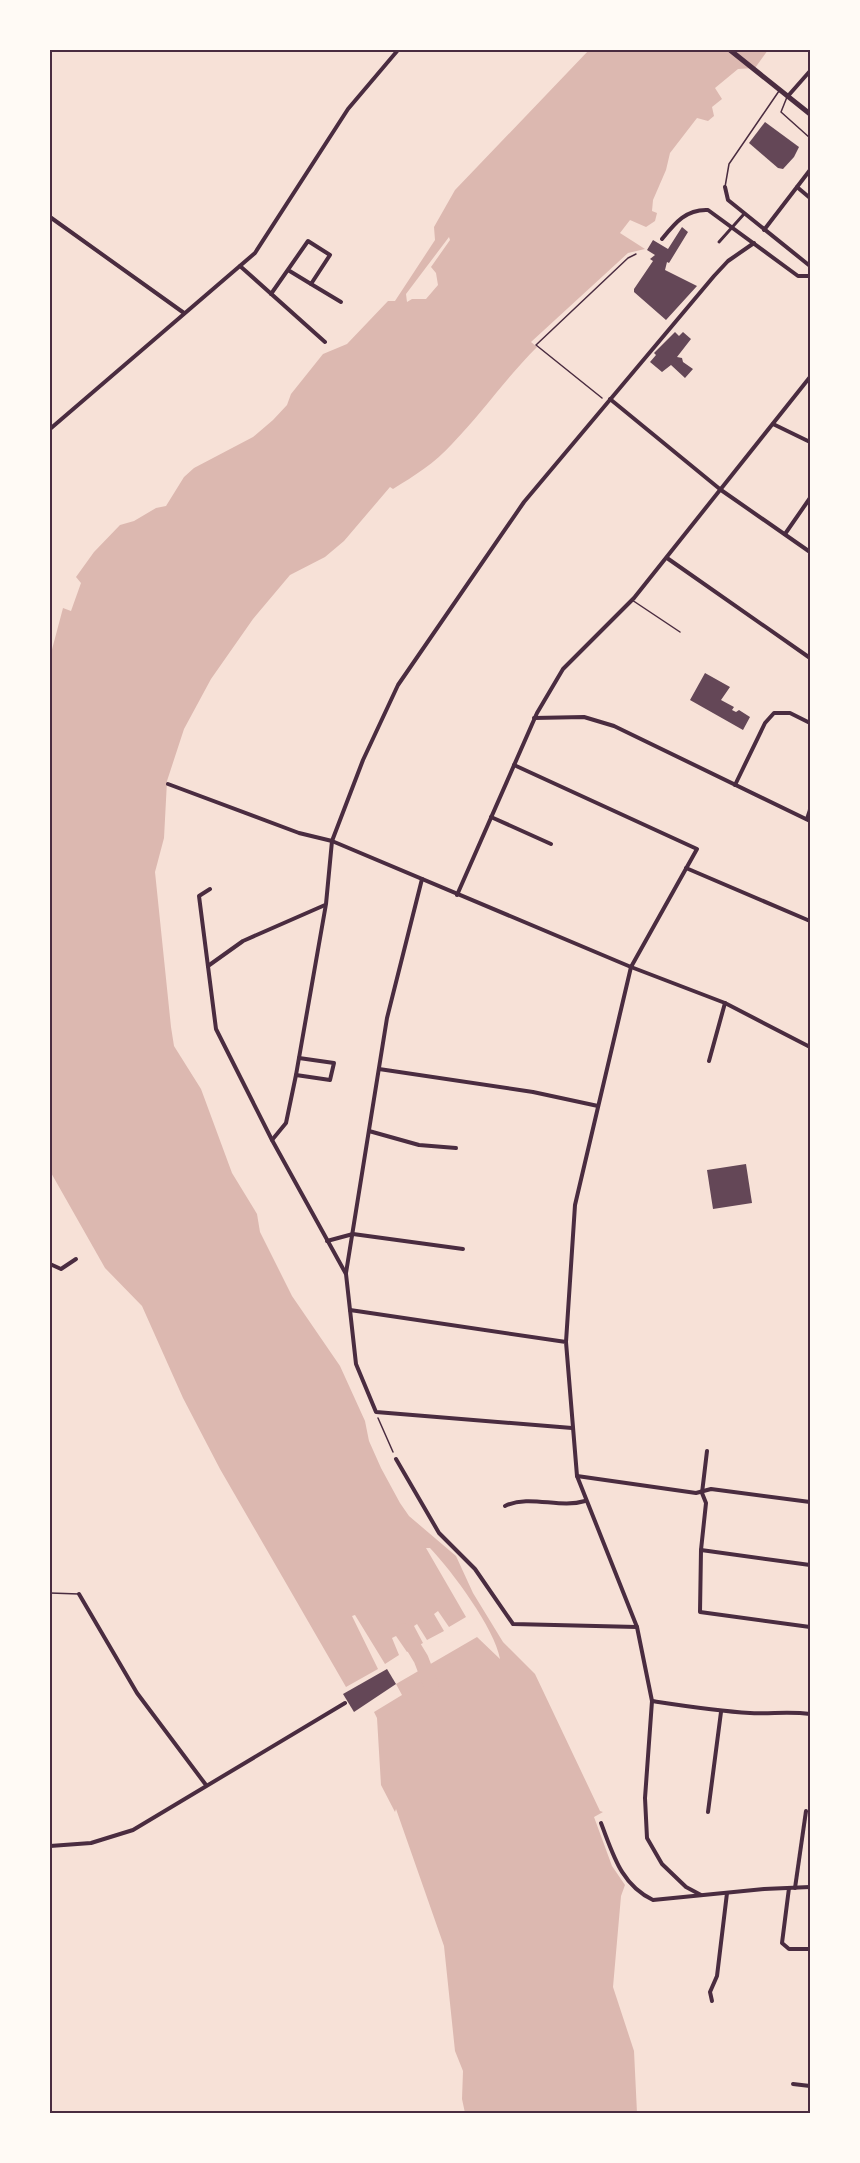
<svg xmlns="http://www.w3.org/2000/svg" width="860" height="2163" font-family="'IBM Plex Sans',sans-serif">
	<rect width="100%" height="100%" fill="#f7e1d7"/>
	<!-- water -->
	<path fill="#dcb8b0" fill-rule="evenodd" d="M589,50H768L755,68L738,69L715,88L722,99L712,107L714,116L708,121L697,118L670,153L666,170L653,200L652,211L657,213L655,221L646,227L630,220L620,233L645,249L628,253L531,342L537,347C506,378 482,413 452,444C435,463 414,476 393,489L390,487L344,541L325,557L290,575L253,619L211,679L184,729L167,781L164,838L155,872L171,1027L174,1046L201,1089L232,1173L257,1214L260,1232L292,1296L340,1366L365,1421L369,1441L381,1468L400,1503L409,1516L456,1556L473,1593L503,1642L535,1674L600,1811L603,1812L594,1817L612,1866L625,1885L621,1896L613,1987L634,2051L637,2113H465L462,2099L463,2071L455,2051L444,1946L396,1809L395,1812L381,1785L377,1718L374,1712L402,1695L396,1684L477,1637L500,1659C495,1629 452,1571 430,1548H426L466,1617L449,1627L438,1611L434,1614L444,1631L427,1640L417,1624L414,1626L423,1643L407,1652L396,1636L392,1638L399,1655L385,1664L355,1615L352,1616L378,1669L346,1687L220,1469L183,1398L142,1306L105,1268L50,1171V657L63,608L71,611L81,583L76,577L94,552L120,525L134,521L156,508L166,506L184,477L194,468L253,437L273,420L287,405L291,394L323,354L347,344L388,301H395L435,240L434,227L455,190ZM449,237L450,240L431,267L436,273L438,285L426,299H412L407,302L406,294Z"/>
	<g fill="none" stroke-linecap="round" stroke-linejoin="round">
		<!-- river -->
		<path stroke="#dcb8b0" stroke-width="15" d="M404,1631L421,1659L431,1685"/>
	</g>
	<!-- building -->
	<g fill="#644757">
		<path d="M765,122L799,147L794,157L783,169L778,168L749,143Z"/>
		<path d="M682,227L688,232L669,263L667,262L665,270L697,286L666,320L634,292V289L653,261L650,259L655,255L647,250L653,240L668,249Z"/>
		<path d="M675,332L679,336L683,332L691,339L677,357L682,358L683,362L693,369L685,378L671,365L662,372L650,362L656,355L654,353Z"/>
		<path d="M705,673L730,687L721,700L734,707L732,710L736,712L739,710L750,717L743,730L690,700Z"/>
		<path d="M746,1164L752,1203L713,1209L707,1170Z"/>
		<path d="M387,1669L396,1684L354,1712L343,1694Z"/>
	</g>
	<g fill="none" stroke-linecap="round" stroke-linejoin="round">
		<!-- path -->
		<g stroke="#4a2c40" stroke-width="1.5">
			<path d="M602,398L536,345L628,258L636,254"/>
			<path d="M378,1418L393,1452"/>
		</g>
		<!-- service -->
		<g stroke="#4a2c40" stroke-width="1.5">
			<path d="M787,97L781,112L810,138"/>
			<path d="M725,187L729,164L779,91"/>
			<path d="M632,600L680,632"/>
			<path d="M50,1593L79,1594"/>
		</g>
		<!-- pedestrian -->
		<path stroke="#4a2c40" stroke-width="3" d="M719,242L744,214"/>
		<!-- minor -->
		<g stroke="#4a2c40" stroke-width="4">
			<path d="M788,96L810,71"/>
			<path d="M725,187L728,200L810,266"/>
			<path d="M797,187L810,198"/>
			<path d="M50,217L184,313"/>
			<path d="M764,230L810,170"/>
			<path d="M662,239C675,223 686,209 708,210L798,276H810"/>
			<path d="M240,266L325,342"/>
			<path d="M311,284L341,302"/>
			<path d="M271,294L308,241L330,255L311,284L288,270"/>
			<path d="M610,399L721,490L810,552"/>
			<path d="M773,424L810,442"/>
			<path d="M50,429L255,253L348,109L398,50"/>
			<path d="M785,534L810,498"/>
			<path d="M667,558L810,658"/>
			<path d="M534,718L584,717L614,726L810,821"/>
			<path d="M514,765L697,849L631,967L575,1205L566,1342"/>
			<path d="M168,784L299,833L332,841L631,967L725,1003L810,1047"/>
			<path d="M735,785L765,723L774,713H790L810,723"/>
			<path d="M491,817L551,844"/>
			<path d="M807,819L810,810"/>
			<path d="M686,868L810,921"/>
			<path d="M210,889L199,896L216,1029L272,1140L346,1274L356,1364L376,1412L572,1428"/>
			<path d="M457,895L537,713L563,669L634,598L810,377"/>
			<path d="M208,966L243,941L325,905"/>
			<path d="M709,1061L725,1003"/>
			<path d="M379,1069L533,1092L598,1106"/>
			<path d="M296,1075L330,1080L334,1063L299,1058"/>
			<path d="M369,1131L419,1145L456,1148"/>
			<path d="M272,1140L286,1123L296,1075L326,904L332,841L363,760L398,685L524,502L714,276L728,261L754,243"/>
			<path d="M327,1241L353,1234L463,1249"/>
			<path d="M50,1264L61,1269L76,1259"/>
			<path d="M346,1273L387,1018L422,879"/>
			<path d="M350,1310L566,1342L577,1476L637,1627L652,1701L645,1798L647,1838L662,1864L686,1887L701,1895"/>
			<path d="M707,1451L702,1493L706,1503L701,1550L700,1612L810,1627"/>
			<path d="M396,1459L439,1533L475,1569L513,1624L637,1627"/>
			<path d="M577,1476L696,1493L711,1489L810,1502"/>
			<path d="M505,1506C530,1494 559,1509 585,1501"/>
			<path d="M701,1550L810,1565"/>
			<path d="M79,1594L137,1693L206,1785"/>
			<path d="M652,1701C685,1706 717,1711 750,1713C771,1714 790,1711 810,1714"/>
			<path d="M708,1812L721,1712"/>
			<path d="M601,1823C613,1854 621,1885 653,1900L764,1889L810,1887"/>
			<path d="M50,1846L91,1843L133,1830L345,1703"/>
			<path d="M789,1888L782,1943L789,1949H810"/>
			<path d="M795,1888L806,1811"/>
			<path d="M712,2001L710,1992L717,1976L727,1893"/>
			<path d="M793,2084L810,2086"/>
		</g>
		<!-- secondary -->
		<path stroke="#4a2c40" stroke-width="5" d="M730,50L810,114"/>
	</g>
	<!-- border -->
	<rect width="860" height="2163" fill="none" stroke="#fffaf5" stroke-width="102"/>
	<rect x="51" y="51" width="758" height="2061" fill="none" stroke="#4a2c40" stroke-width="2"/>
</svg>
